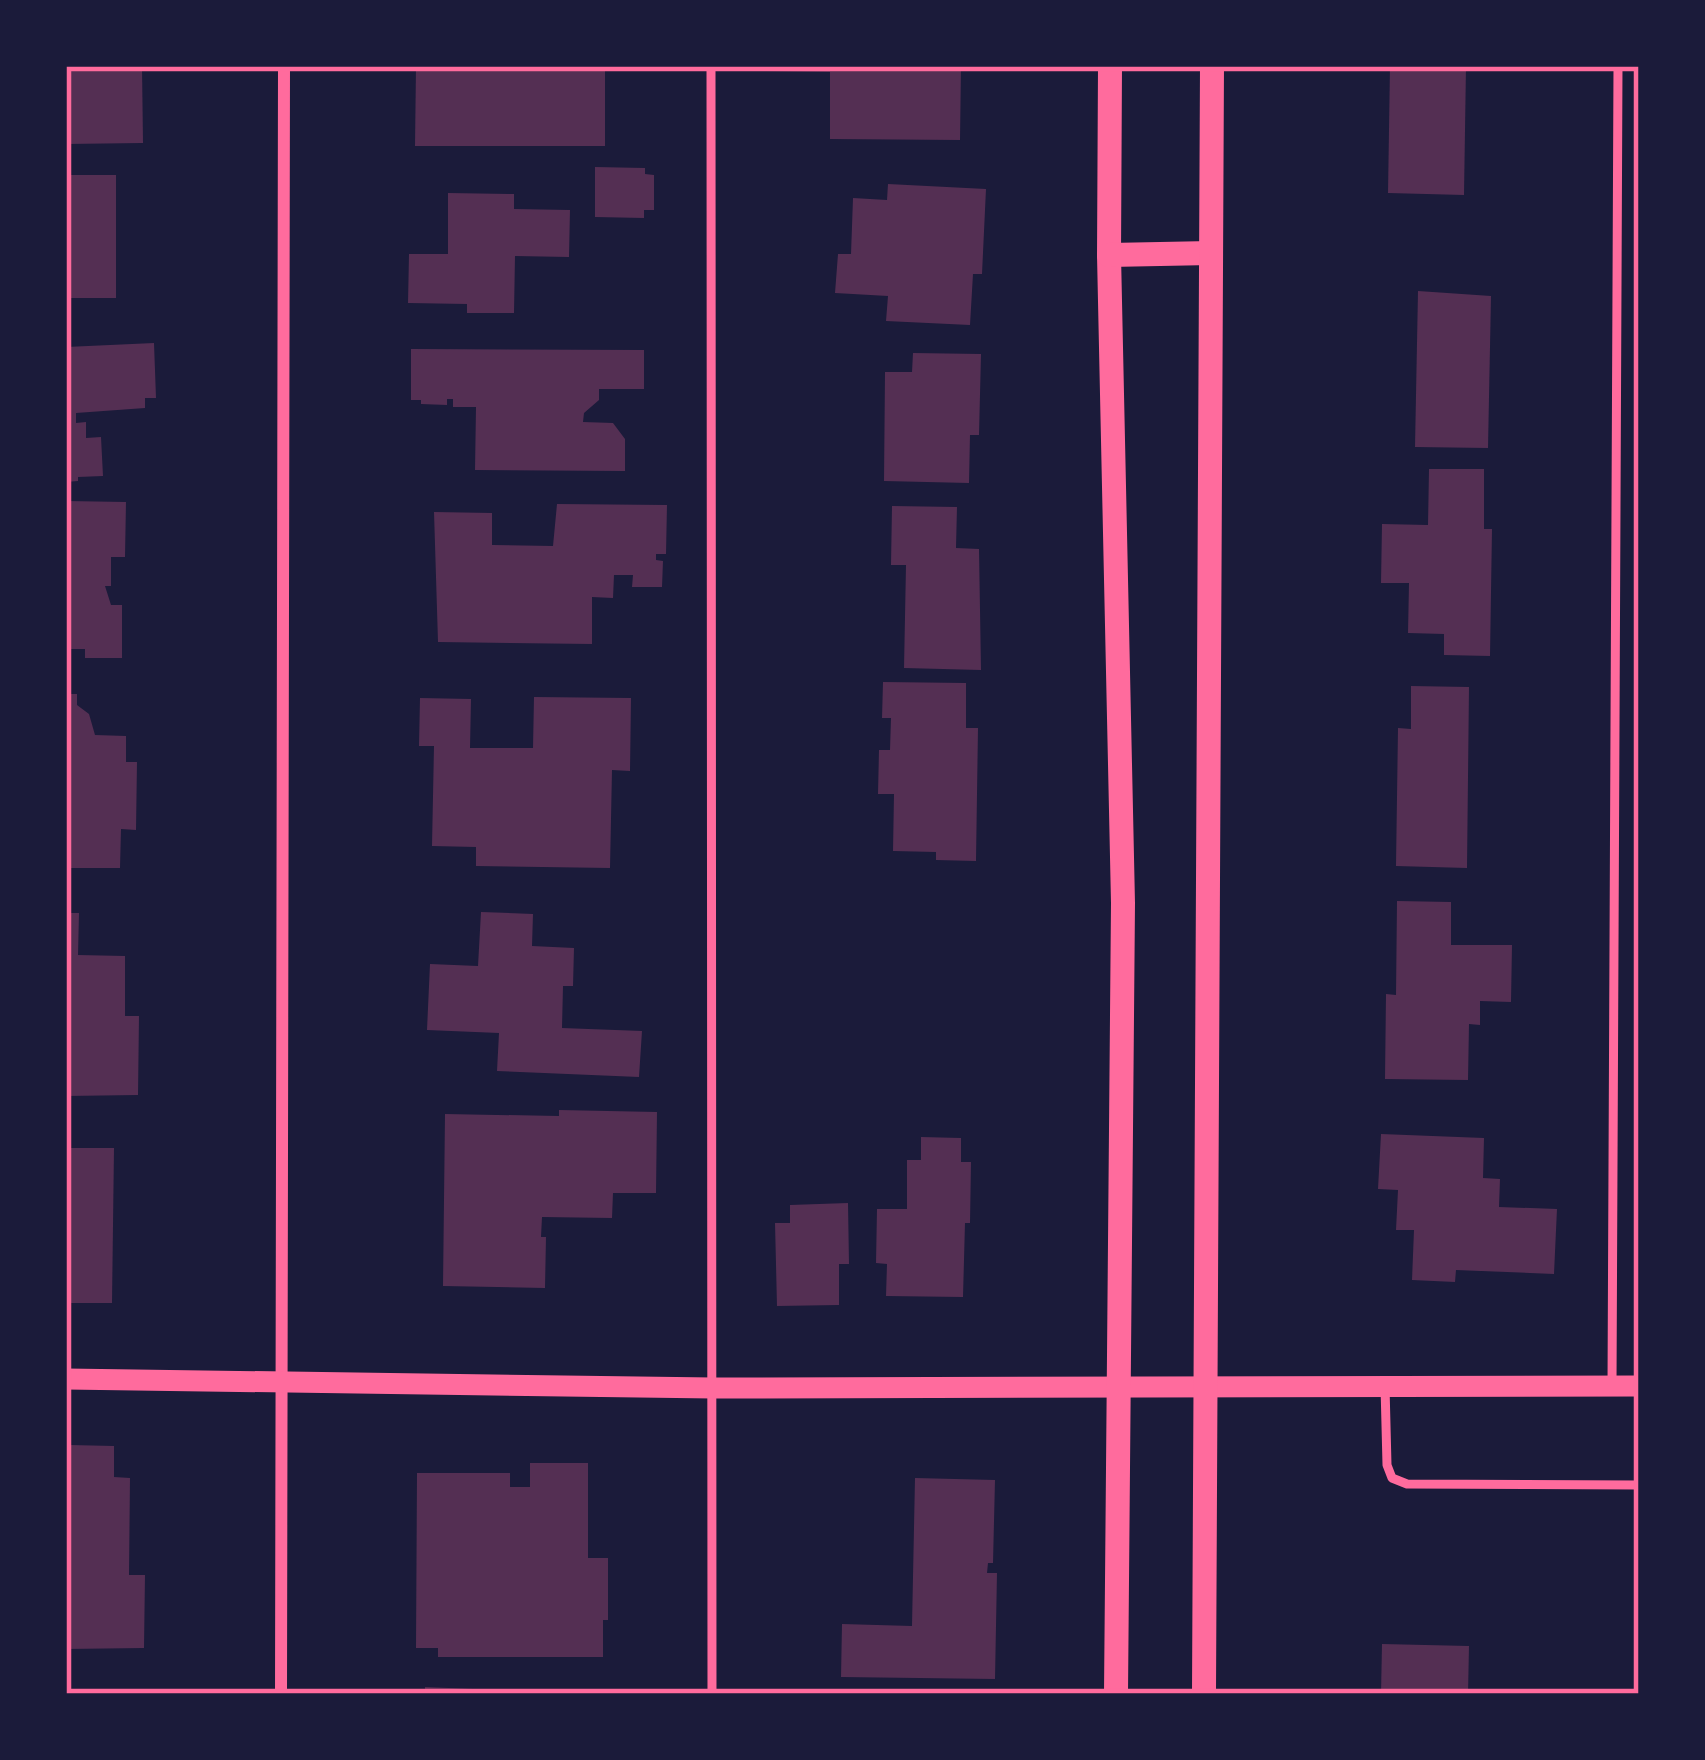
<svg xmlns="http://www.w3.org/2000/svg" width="1705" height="1760" font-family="Poppins,sans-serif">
	<rect width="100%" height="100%" fill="#1b1b3a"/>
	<!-- building -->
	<g fill="#542f53">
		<path d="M66,66H142L143,143L66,144Z"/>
		<path d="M416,66H605V146H415Z"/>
		<path d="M765,66H961L960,140L830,139V72L765,71Z"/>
		<path d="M1390,66H1466L1464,195L1388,193Z"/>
		<path d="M595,167L645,168V174L654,175V210H644V218L595,217Z"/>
		<rect x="66" y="175" width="50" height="123"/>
		<path d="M888,184L986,189L982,274H973L970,325L886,321L888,296L835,293L838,254H851L853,198L887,200Z"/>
		<path d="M448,193L514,194V209L570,210L569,257L515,256L514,313H467V304L408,303L409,254H448Z"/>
		<path d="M1418,291L1491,296L1488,448L1415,447Z"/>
		<path d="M154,343L156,398H145V408L76,413V423L86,422V438L101,437L103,476L78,477V481L66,482V347Z"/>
		<path d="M411,349L644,350V389H599V400L584,413L583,422L613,423L625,439V471L475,470L476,407H453V399H447V405L421,404V400H411Z"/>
		<path d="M913,353L981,354L979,435H970L969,483L884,481L885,372H912Z"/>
		<path d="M1429,469H1484V529H1492L1490,656L1444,655V634L1408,633L1409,583H1381L1382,524L1428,525Z"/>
		<path d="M66,501L126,502L125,557H111V586H105L111,605H122V658H85V649H66Z"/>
		<path d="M557,504L667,505L666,554H656V560L663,561L662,587H632L633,575H614L613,598L592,597V644L438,642L434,512L492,513V545L553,546Z"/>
		<path d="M892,506L957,507L956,548L979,549L981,670L904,668L906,565H891Z"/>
		<path d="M883,682L966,683V728H978L976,861L936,860V852L893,851L894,794H878L879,750H890L891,718H882Z"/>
		<path d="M1411,686L1469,687L1467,868L1396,866L1398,728L1411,729Z"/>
		<path d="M66,694H77V705L89,714L95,735L126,736V762H137L136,830L121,829L120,868H66Z"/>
		<path d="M534,697L631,698L630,771L612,770L610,868L476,866V847L432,846L434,746H419L420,698L471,699L470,748H533Z"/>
		<path d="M1397,901L1451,902V945H1512L1511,1002L1480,1001V1025L1469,1024L1468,1080L1385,1079L1386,994L1396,995Z"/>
		<path d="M481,912L533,914L532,946L574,948L573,986H563L562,1028L642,1031L639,1077L497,1071L499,1033L427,1030L430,964L478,966Z"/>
		<path d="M66,913H79L78,955L125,956V1016H139L138,1095L66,1096Z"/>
		<path d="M559,1110L657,1112L656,1193H613L612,1218L542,1217L541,1237H546L545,1288L443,1286L445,1114L559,1116Z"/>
		<path d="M1381,1134L1484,1138L1483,1178L1500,1179L1499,1207L1557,1209L1554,1274L1456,1270L1455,1282L1412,1280L1414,1230H1396L1398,1190L1378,1189Z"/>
		<path d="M921,1137L961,1138V1162H971L970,1223H965L963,1297L886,1296L887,1264L876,1263L877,1209H907V1160H921Z"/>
		<path d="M66,1148H114L112,1303H66Z"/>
		<path d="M848,1203L849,1264H839V1305L777,1306L775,1223H790V1205Z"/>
		<path d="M70,1445L114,1446V1477L130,1478L129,1575H145L144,1648L66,1649V1464H70Z"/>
		<path d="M530,1463H588V1558H608V1620H603V1657H438V1648H416L417,1473H510V1487H530Z"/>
		<path d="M915,1478L995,1480L993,1563H988L987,1573H997L995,1679L841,1677L842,1624L912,1626Z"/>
		<path d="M1382,1644L1469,1646L1468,1694H1381Z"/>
		<path d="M425,1687L497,1690V1694H425Z"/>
	</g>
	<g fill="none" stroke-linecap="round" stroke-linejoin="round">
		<!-- service -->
		<g stroke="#ff6b9d" stroke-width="9">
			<path d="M711,66L712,1694"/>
			<path d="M1385,1386L1387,1465L1392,1478L1407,1484L1639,1485"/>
			<path d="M1612,1386L1618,66"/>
		</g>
		<!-- minor -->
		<path stroke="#ff6b9d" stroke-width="12" d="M281,1694L284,66"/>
		<!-- tertiary -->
		<path stroke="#ff6b9d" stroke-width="21" d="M66,1379L713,1388L1639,1386"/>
		<!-- secondary -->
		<g stroke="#ff6b9d" stroke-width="24">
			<path d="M1110,66L1109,255L1123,903L1116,1694"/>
			<path d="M1109,255L1211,253"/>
			<path d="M1204,1694L1212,66"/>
		</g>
	</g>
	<!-- border -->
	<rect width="1705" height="1760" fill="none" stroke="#1b1b3a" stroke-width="138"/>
	<rect x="69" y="69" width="1567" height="1622" fill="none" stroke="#ff6b9d" stroke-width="4.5"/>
</svg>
